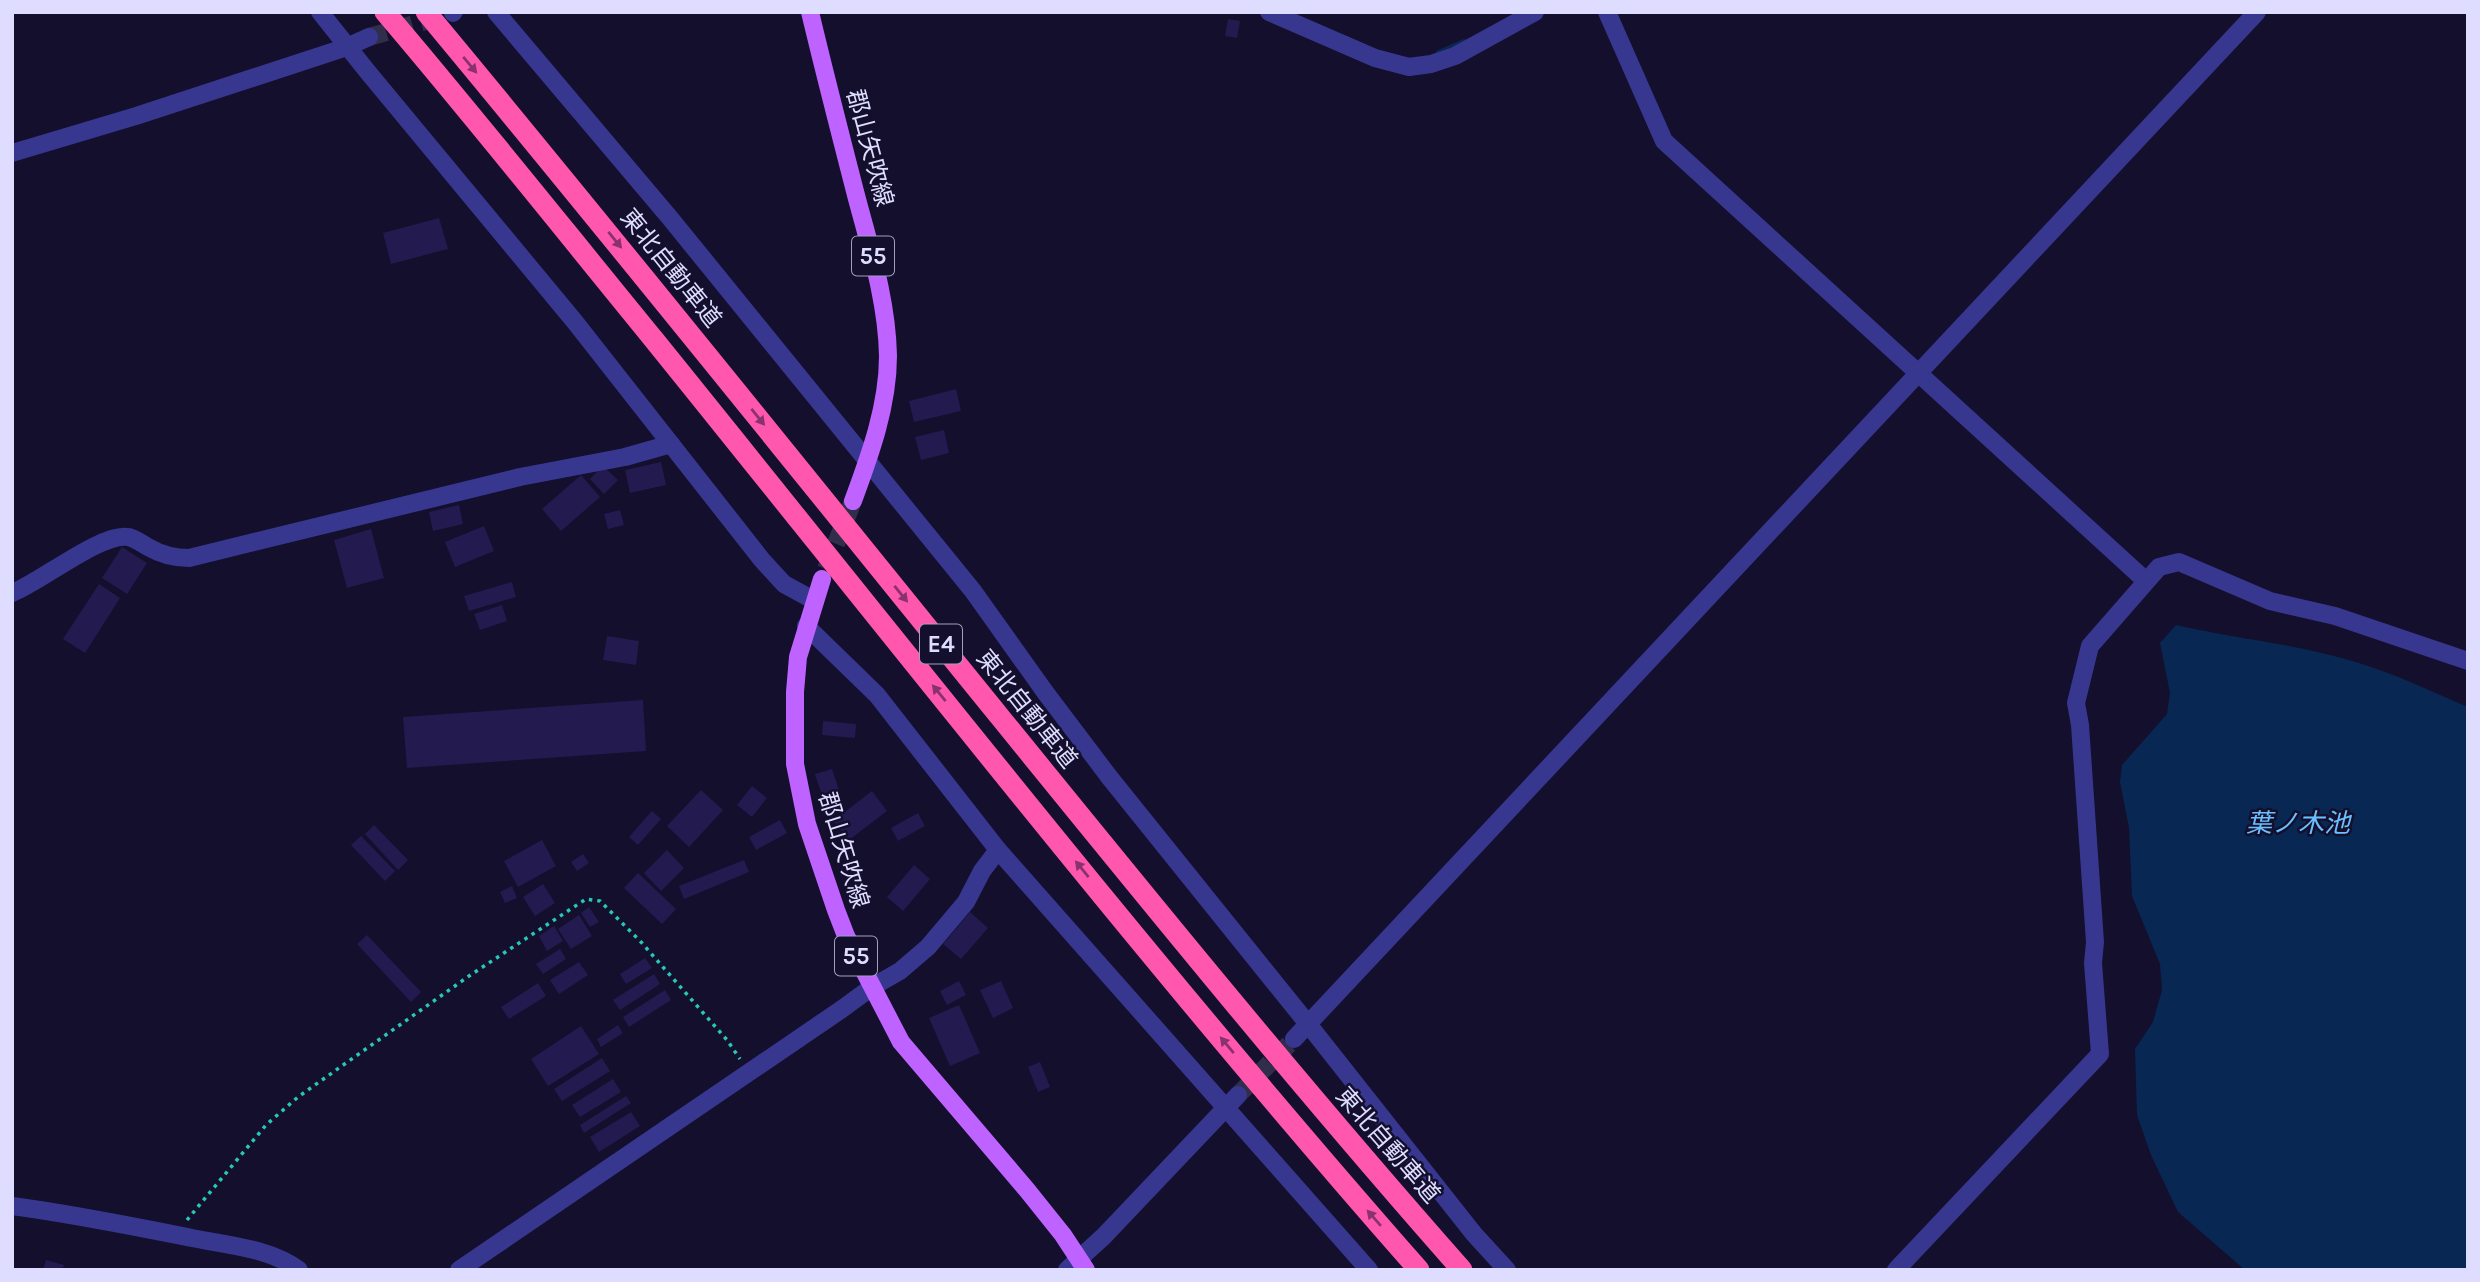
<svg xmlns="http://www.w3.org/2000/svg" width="2480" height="1282" font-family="Karla,'Noto Sans JP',sans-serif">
	<rect width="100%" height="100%" fill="#130f2d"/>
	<!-- water -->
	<path fill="#092753" d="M2176,625C2236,639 2299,644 2359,663C2396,674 2432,692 2468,707V1270H2245L2178,1212L2151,1155L2137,1115L2135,1049L2153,1022L2162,990L2160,964L2132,896L2129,828L2120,782L2122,765L2167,714L2170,693L2160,643Z"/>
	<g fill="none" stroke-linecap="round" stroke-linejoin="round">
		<!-- stream -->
		<path stroke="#092753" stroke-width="6" d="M1439,53L1464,42"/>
	</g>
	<!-- building -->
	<g fill="#231a50">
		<path d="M1228,19L1240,21L1237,38L1225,36Z"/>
		<path d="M439,218L448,249L391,264L383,233Z"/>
		<path d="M956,389L961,411L914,422L909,401Z"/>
		<path d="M944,430L949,453L921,460L915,437Z"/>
		<path d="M661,462L666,485L630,493L625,470Z"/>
		<path d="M603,466L618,480L604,494L590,479Z"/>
		<path d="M581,475L600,497L561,531L542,509Z"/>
		<path d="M459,505L463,524L433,531L429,512Z"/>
		<path d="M620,510L624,525L608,529L604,514Z"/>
		<path d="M484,526L494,551L455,567L445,542Z"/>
		<path d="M371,529L384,578L347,588L334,540Z"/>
		<path d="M122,547L147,563L127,594L102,578Z"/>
		<path d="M512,582L516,597L469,611L464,596Z"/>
		<path d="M99,584L120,598L85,653L63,639Z"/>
		<path d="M502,605L507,621L480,630L474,614Z"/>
		<path d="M607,636L639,641L636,665L603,660Z"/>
		<path d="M643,700L646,751L407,768L403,717Z"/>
		<path d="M823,721L856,724L855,738L822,735Z"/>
		<path d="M832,769L845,808L828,814L815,774Z"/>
		<path d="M752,786L767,798L752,817L737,805Z"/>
		<path d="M701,790L723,810L689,847L667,826Z"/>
		<path d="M872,791L887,811L849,840L833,821Z"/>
		<path d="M652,811L661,819L638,845L629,837Z"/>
		<path d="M918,813L925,826L898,841L891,828Z"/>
		<path d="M780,820L787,833L756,850L749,837Z"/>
		<path d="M374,825L408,860L398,870L365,834Z"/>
		<path d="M361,836L395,871L385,881L351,845Z"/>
		<path d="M542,840L556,866L518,887L504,861Z"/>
		<path d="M667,850L684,868L661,891L644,873Z"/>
		<path d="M583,854L589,863L577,871L571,862Z"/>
		<path d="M744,860L749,872L684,899L679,886Z"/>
		<path d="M914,865L930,879L903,911L887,897Z"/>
		<path d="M638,873L676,909L662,924L624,888Z"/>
		<path d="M543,884L555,903L535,916L523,897Z"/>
		<path d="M512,886L517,898L505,903L500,892Z"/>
		<path d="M589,907L599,922L590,927L581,913Z"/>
		<path d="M970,912L988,928L961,959L943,944Z"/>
		<path d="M579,915L592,936L571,949L558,929Z"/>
		<path d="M554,926L563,941L547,951L539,936Z"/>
		<path d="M367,935L421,992L411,1002L357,944Z"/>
		<path d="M560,949L566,959L543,974L536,964Z"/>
		<path d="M645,958L652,968L626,984L620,974Z"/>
		<path d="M579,962L588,975L559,994L550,980Z"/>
		<path d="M654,974L660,984L620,1010L613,1000Z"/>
		<path d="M959,981L966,995L947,1005L940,991Z"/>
		<path d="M1001,981L1013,1008L993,1018L980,990Z"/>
		<path d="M538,983L546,996L509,1019L501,1007Z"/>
		<path d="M665,990L671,1000L629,1027L623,1017Z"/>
		<path d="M959,1005L980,1053L950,1066L929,1018Z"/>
		<path d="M618,1025L623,1033L601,1047L597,1039Z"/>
		<path d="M581,1026L599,1054L548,1086L531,1059Z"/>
		<path d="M602,1058L610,1071L562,1101L554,1089Z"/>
		<path d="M1040,1062L1050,1087L1038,1092L1028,1067Z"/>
		<path d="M613,1079L621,1092L580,1117L572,1105Z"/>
		<path d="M626,1096L631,1103L584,1133L580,1125Z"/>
		<path d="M631,1112L640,1126L599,1152L590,1137Z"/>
		<path d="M46,1260L64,1265L62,1270H43Z"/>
	</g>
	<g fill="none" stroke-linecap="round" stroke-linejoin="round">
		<!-- minor-tunnel -->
		<g stroke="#312e4c" stroke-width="18" stroke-dasharray="18 9" stroke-linecap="butt">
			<path d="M369,37L443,16"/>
			<path d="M1238,1095L1294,1039"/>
		</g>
		<!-- major-tunnel -->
		<path stroke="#312e4c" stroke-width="18" stroke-dasharray="18 9" stroke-linecap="butt" d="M826,569L853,501"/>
		<!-- path -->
		<path stroke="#27c8b8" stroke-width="3.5" stroke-dasharray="3.5 5" stroke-linecap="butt" d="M187,1220L266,1125L298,1097L469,976L586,899L600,901L641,942L727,1040L740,1059"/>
		<!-- minor -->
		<g stroke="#373790" stroke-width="18">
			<path d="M320,12L367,71L575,322L762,560L784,584L815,601"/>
			<path d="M496,12L670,218L973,591L1045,692L1110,778L1308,1024L1474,1234L1507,1270"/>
			<path d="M1269,12L1375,58L1409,67L1431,64L1455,56L1535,12"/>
			<path d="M1607,12L1664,141L2146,581"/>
			<path d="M453,13L454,12"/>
			<path d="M12,153L136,116L347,47L369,37"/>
			<path d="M12,593C39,583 102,532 128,537C135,538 142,544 148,547C160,554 174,558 189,558L520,477L625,457L671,444"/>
			<path d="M806,626L877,695L998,850L1369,1270"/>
			<path d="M1294,1039L2257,12"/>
			<path d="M12,1206C73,1214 132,1226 192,1238C226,1245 270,1248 299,1270"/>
			<path d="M459,1270L842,1009L872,987L900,971L928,947L966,902L982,871L998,850"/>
			<path d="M1067,1270L1104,1236L1238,1095"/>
			<path d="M1896,1270L2100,1054L2093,963L2095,942L2080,725L2076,703L2090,646L2159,567L2179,562L2270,601L2335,616L2468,661"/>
		</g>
		<!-- major -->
		<g stroke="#be63ff" stroke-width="18">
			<path d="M810,12C825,75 841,137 857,199C871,251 887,302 888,356C888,406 870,455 853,501"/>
			<path d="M822,579L798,657L795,692V764L807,824L836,910L846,936L901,1042L1027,1190L1063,1235L1086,1270"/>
		</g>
		<!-- highway -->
		<g stroke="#ff57ae" stroke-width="21">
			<path d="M385,12C477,120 565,231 655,341C907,653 1154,969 1419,1270"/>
			<path d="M426,12C620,245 809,482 1000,717C1151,903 1303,1090 1462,1270"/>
		</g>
	</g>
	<!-- one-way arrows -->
	<defs><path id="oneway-solid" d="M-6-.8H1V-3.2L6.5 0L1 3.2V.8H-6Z" transform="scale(1.75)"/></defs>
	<g fill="#89336e">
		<use href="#oneway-solid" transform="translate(470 65) rotate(50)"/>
		<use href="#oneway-solid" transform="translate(615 240) rotate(51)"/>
		<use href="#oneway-solid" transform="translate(758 417) rotate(51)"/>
		<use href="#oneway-solid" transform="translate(901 594) rotate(51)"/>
		<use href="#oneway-solid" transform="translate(939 693) rotate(-129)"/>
		<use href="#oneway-solid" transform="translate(1082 869) rotate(-129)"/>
		<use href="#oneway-solid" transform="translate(1227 1045) rotate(-130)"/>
		<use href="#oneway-solid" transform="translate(1374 1218) rotate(-131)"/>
	</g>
	<g text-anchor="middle" stroke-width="5" stroke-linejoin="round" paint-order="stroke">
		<!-- shield labels -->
		<g fill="#130f2d" stroke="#a19ec0" stroke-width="2">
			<rect x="852" y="236.5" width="42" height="39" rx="5"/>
			<rect x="920" y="624.5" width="42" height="39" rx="5"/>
			<rect x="835" y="936.5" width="42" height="39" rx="5"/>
		</g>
		<g font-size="23" font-weight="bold" fill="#dedcff">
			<text x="873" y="264">55</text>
			<text x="941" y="652">E4</text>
			<text x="856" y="964">55</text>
		</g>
		<!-- street labels -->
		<g font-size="24" fill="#dedcff" stroke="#130f2d">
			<text transform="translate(870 148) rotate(75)" y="8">郡山矢吹線</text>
			<text transform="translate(671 268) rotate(51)" y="8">東北自動車道</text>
			<text transform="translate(1027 709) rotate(51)" y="8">東北自動車道</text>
			<text transform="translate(844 850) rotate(73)" y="8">郡山矢吹線</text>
			<text transform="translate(1388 1145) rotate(49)" y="8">東北自動車道</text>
		</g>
		<!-- water labels -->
		<g font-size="26" font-style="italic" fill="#6ac0ff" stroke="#130f2d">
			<text x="2298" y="832">葉ノ木池</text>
		</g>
	</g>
	<!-- border -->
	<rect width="2480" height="1282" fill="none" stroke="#dedcff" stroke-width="28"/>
</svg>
